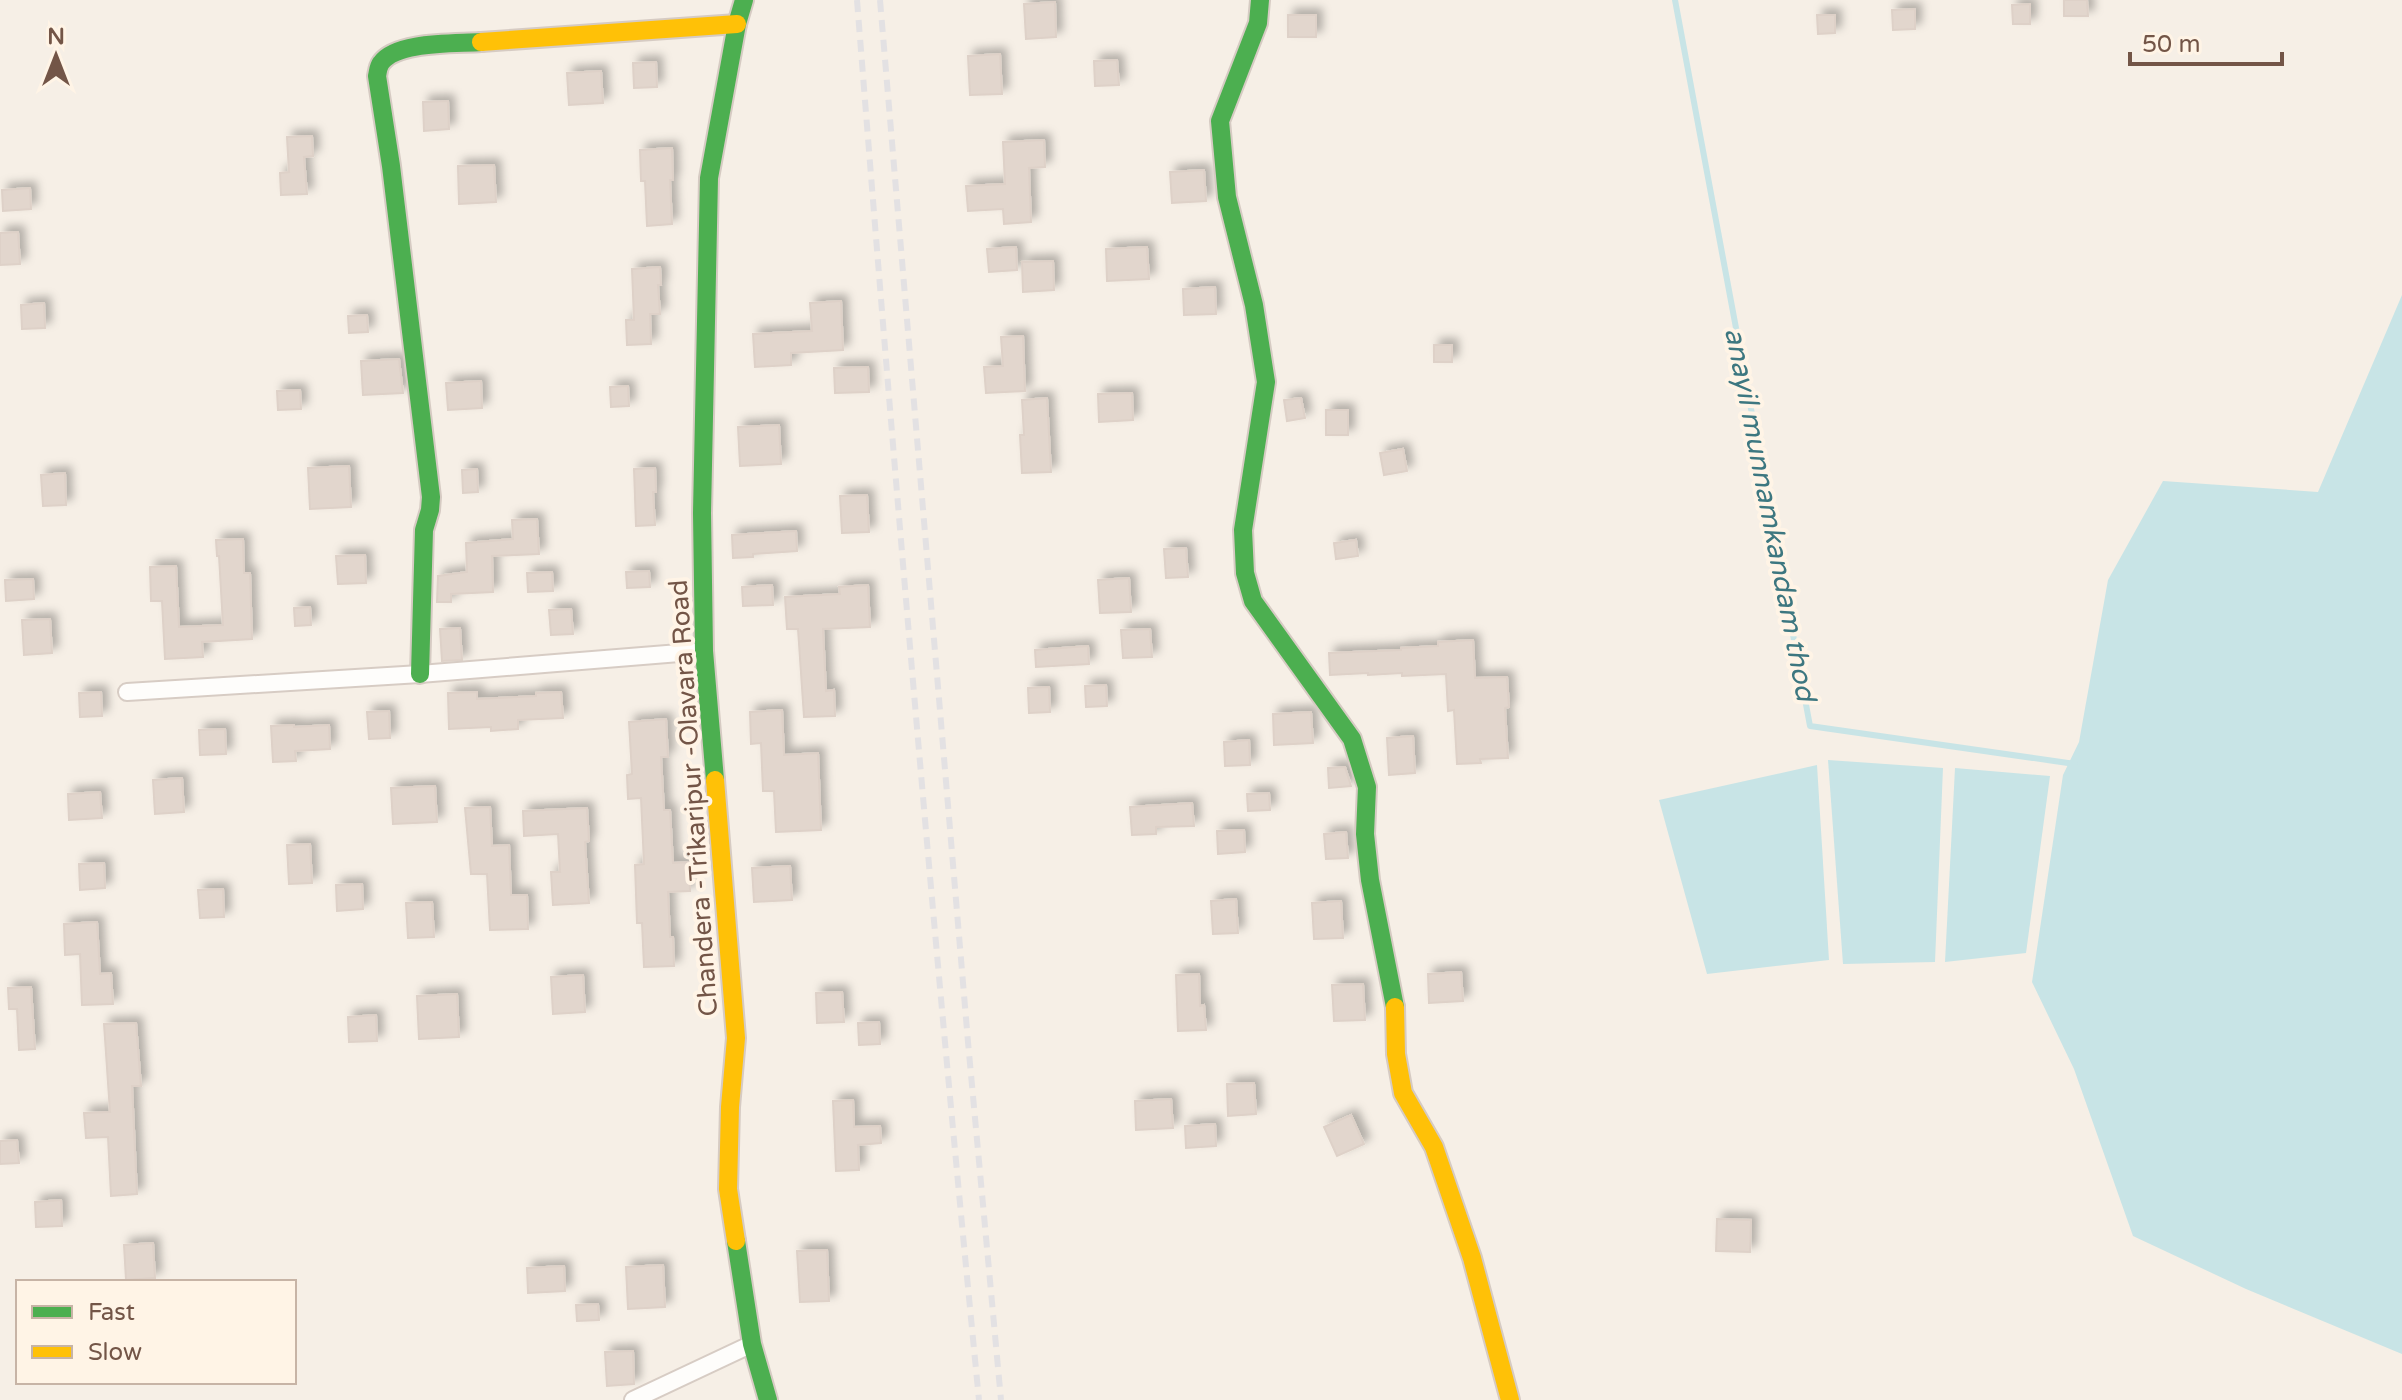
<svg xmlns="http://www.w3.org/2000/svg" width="2402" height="1400" font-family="'Varela Round',sans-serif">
	<defs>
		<filter id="shadow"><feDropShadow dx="6" dy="-6" stdDeviation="4" flood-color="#0004"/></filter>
	</defs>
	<rect width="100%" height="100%" fill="#f6efe6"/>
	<!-- water -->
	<g fill="#c8e4e6">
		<path d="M2402,295V1354L2246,1289L2133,1236L2074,1069L2032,982L2063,775L2079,742L2108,580L2163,481L2318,492Z"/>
		<path d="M1828,760L1943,768L1935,962L1843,964Z"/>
		<path d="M1817,765L1829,960L1707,974L1659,800Z"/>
		<path d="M1955,768L2050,776L2026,953L1945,962Z"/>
	</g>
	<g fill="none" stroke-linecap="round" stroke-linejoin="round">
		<!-- stream -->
		<path stroke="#c8e4e6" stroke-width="6" d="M1675,0L1810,726L2075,764"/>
	</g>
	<!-- building -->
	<g fill="#e2d6cd" stroke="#ded1c8" stroke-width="2" filter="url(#shadow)">
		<path d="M2064,0H2087L2088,16H2064Z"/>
		<path d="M1055,2L1056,37L1026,39L1024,4Z"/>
		<path d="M2030,4V24H2013L2012,5Z"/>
		<path d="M1915,9V29L1893,30L1892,10Z"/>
		<rect x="1288" y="15" width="28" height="22"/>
		<path d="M1817,15H1835V33L1818,34Z"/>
		<path d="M1000,54L1002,94L970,95L968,56Z"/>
		<path d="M1117,60L1119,85L1095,86L1094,61Z"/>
		<path d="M656,62L657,87L634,88L633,63Z"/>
		<path d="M601,71L603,103L569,105L567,73Z"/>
		<path d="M448,101L449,129L424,131L423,102Z"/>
		<path d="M312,136L313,156L304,157L307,194L281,195L280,173L289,172L287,137Z"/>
		<path d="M1044,140L1045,167L1029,168L1031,222L1004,224L1003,209L968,211L966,186L1005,184L1003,142Z"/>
		<path d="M672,148L673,180H670L672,224L647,226L645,181H641L640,150Z"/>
		<path d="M494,165L496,202L459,204L458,166Z"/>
		<path d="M1204,170L1206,201L1172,203L1170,172Z"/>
		<path d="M30,188L31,209L3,211L2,190Z"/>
		<path d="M18,232L20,264L0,265V233Z"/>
		<path d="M1016,247L1017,270L989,272L987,249Z"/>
		<path d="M1147,247L1149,279L1107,281L1106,249Z"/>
		<path d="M1053,261L1054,290L1023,292L1022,262Z"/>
		<path d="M660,267L661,285H658L660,314H650L651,344L627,345L626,320H634L632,269Z"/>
		<path d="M1215,287L1216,314L1184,315L1183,289Z"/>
		<path d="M841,301L843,350L791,353V365L755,367L753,334L812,331L810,303Z"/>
		<path d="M44,303L45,328L22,329L21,305Z"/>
		<path d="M367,315L368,332L349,333L348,316Z"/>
		<path d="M1023,336L1025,391L986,393L984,367L1003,366L1001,337Z"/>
		<rect x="1434" y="345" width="18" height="17"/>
		<path d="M399,359L403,393L363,395L361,361Z"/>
		<path d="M868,367L869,392L835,393L834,368Z"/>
		<path d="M481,381L482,408L448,410L446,383Z"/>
		<path d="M628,386L629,406L611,407L610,387Z"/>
		<path d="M300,390L301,409L278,410L277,391Z"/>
		<path d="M1132,393L1133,420L1099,422L1098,394Z"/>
		<path d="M1047,398L1051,472L1022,473L1020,435H1024L1022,400Z"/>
		<path d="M1301,398L1305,418L1287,421L1284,400Z"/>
		<rect x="1326" y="410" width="22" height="25"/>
		<path d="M779,425L781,464L740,466L738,427Z"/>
		<path d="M1403,449L1407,471L1384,475L1380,453Z"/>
		<path d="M349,466L351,507L310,509L308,468Z"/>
		<path d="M655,468L656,492H653L655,525L636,526L634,469Z"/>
		<path d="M477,469L478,492L463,493L462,470Z"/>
		<path d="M65,473L66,505L43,506L41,475Z"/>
		<path d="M867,495L869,532L842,533L840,496Z"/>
		<path d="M537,519L539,554L492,556L493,592L451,594V602H437L438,576L467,572L466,543L513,539L512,520Z"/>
		<path d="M796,531L797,551L753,554V557L733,558L732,535Z"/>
		<path d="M243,539L244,573H250L252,639L202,642L203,657L165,659L162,601H151L150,567L176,566L179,627L223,625L219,556H217L216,540Z"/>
		<path d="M1356,540L1358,556L1336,559L1334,543Z"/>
		<path d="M1186,548L1188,577L1166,578L1164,549Z"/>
		<path d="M365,555L366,583L338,584L336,556Z"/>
		<path d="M649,571L650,587L627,588L626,572Z"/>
		<path d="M552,572L553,591L528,592L527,573Z"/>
		<path d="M1129,578L1131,612L1100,613L1098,580Z"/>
		<path d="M33,579L34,599L6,601L5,580Z"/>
		<path d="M772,585L773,605L743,606L742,587Z"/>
		<path d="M868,585L870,627L823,629L826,691L834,690L835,716L804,717L798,629H787L785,597L840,594L839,587Z"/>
		<path d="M310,607L311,625L295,626L294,608Z"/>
		<path d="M571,609L573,634L551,635L549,610Z"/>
		<path d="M50,619L52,653L24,655L22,620Z"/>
		<path d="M460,628L462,660L442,661L440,629Z"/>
		<path d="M1150,629L1152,657L1123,658L1121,630Z"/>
		<path d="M1473,640L1475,678L1507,677L1509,707L1505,708L1508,758L1480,759L1481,763L1457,764L1454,710L1448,711L1446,674L1402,676V673L1368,675V673L1330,675L1329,653L1401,650V648L1438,646V642Z"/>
		<path d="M1088,646L1089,664L1036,667L1035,650Z"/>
		<path d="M1106,685L1107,706L1086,707L1085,686Z"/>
		<path d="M1049,687L1050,712L1029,713L1028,688Z"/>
		<path d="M101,692L102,716L80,717L79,693Z"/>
		<path d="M477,692V699L536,696V693L561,692L563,718L518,720V729L491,731V727L449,729L448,693Z"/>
		<path d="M782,710L784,755L818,753L821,830L776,832L774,791H763L761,743L751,744L750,712Z"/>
		<path d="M389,711L390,738L369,739L367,712Z"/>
		<path d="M1311,712L1313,743L1274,745L1273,714Z"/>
		<path d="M666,719L668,757H661L664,810H670L673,863L689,862L690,891L668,892L670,937H673L674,966L644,967L642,923H637L635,865L644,864L641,798L628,799L627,775L632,774L629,722Z"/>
		<path d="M294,725V727L329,725L330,749L295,751L296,761L273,762L271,726Z"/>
		<path d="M225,729L226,754L200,755L199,730Z"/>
		<path d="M1413,736L1415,773L1389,775L1387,738Z"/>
		<path d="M1249,740L1250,765L1225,766L1224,742Z"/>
		<path d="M1345,767L1351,786L1329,788L1328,768Z"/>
		<path d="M182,778L184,812L155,814L153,780Z"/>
		<path d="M435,786L437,822L393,824L391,788Z"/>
		<path d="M100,792L102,818L69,820L68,794Z"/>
		<path d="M1269,793L1270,810L1248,811L1247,794Z"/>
		<path d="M1192,803L1194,826L1156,827V834L1132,835L1130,807Z"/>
		<path d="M490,807L492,846L509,845L511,895H527L528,929L490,930L487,874H471L465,808Z"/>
		<path d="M587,808L589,841L585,842L589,903L553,905L551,872H560L558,834L524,836L523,811Z"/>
		<path d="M1244,830L1245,852L1218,854L1217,831Z"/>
		<path d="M1346,832L1348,858L1326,859L1324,834Z"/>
		<path d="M310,844L312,883L289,884L287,845Z"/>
		<path d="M104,863L105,888L80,890L79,864Z"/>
		<path d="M790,866L792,900L754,902L752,868Z"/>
		<path d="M362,884L363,909L337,911L336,885Z"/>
		<path d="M223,889L224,917L200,918L198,890Z"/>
		<path d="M1236,899L1238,933L1213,934L1211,901Z"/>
		<path d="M1341,901L1343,938L1314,939L1312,903Z"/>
		<path d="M432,902L434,937L408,938L406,903Z"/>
		<path d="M97,922L100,974L111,973L113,1004L82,1005L80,954L65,955L64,924Z"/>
		<path d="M1461,972L1463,1001L1429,1003L1428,974Z"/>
		<path d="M1199,974L1200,1006L1204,1005L1206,1030L1178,1031L1176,975Z"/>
		<path d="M583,975L585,1012L553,1014L551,977Z"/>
		<path d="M1363,984L1365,1020L1334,1021L1332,985Z"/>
		<path d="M31,987L35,1049L19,1050L17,1009H9L8,988Z"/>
		<path d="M842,992L844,1022L817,1023L816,993Z"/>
		<path d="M457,994L459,1037L419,1039L417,996Z"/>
		<path d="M376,1015L377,1041L349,1042L348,1017Z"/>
		<path d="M879,1022L880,1044L859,1045L858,1023Z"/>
		<path d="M136,1023L141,1086H132L137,1194L111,1196L108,1137L86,1138L84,1113L110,1112L104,1024Z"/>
		<path d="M1254,1083L1256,1114L1228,1116L1227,1084Z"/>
		<path d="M1171,1099L1173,1128L1136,1130L1135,1101Z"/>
		<path d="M853,1100L854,1127L880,1126L881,1143L858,1145L859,1170L836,1171L833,1101Z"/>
		<path d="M1351,1115L1364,1144L1337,1156L1324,1127Z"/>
		<path d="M1215,1124L1216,1146L1186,1148L1185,1126Z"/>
		<path d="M17,1140L19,1163L0,1164V1141Z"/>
		<path d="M61,1200L62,1226L36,1227L35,1202Z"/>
		<path d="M1717,1219L1751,1220L1750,1252L1716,1251Z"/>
		<path d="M153,1243L155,1278L126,1280L124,1245Z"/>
		<path d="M827,1250L829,1301L800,1302L797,1251Z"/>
		<path d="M663,1265L665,1307L628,1309L626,1267Z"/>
		<path d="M564,1266L565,1291L528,1293L527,1268Z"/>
		<path d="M598,1304L599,1320L577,1321L576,1305Z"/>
		<path d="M633,1351L634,1384L607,1386L605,1352Z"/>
	</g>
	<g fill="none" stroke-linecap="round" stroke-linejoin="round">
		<!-- street casing -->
		<g stroke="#d7ccc4" stroke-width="20">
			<g id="street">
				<path d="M127,692L420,674L704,651"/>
				<path d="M633,1400L752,1344"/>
			</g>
		</g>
		<!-- fast casing -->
		<g stroke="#d6cbc3" stroke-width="22">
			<g id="fast">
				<path d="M1260,0L1258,23L1220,121L1227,197L1254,305L1266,382L1243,530L1245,573L1253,601L1352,739L1367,787L1365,834L1370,880L1395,1007"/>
				<path d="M420,674L424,530L430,510L431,497L391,166L377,76C378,72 378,67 381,63C396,41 456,44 481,42"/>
				<path d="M715,780L704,651L702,513L709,178L737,24L744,0"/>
				<path d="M736,1241L752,1344L768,1400"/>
			</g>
		</g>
		<!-- slow casing -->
		<g stroke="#d6cbc3" stroke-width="22">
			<g id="slow">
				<path d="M481,42L737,24"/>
				<path d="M715,780L736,1038L730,1107L728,1189L736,1241"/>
				<path d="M1395,1007L1396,1054L1403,1093L1434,1147L1472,1258L1510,1400"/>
			</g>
		</g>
		<!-- street -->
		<use href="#street" stroke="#fefdfb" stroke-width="16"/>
		<!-- fast -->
		<use href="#fast" stroke="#4caf50" stroke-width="18"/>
		<!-- slow -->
		<use href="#slow" stroke="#ffc107" stroke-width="18"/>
		<!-- rail -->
		<g stroke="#e3e1e3" stroke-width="6" stroke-dasharray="12 8" stroke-linecap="butt">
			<path d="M857,0C894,467 933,934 979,1400"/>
			<path d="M880,0L968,1042L1001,1400"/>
		</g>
	</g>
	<g text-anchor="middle" stroke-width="8" stroke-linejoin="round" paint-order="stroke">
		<!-- street labels -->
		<g font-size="26" fill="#735547" stroke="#fff4e6">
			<text transform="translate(693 798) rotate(-94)" y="9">Chandera -Trikaripur -Olavara Road</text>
		</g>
		<!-- water labels -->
		<g font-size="28" font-style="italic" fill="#3d7780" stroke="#fff4e6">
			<text transform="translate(1771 514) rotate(79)" y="10">anayil munnamkandam thod</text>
		</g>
	</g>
	<!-- legend -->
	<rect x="16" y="1280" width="280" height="104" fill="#fff4e6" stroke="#c7b4a6" stroke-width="2"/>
	<rect x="32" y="1306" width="40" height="12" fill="#4caf50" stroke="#c7b4a6" stroke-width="2"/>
	<text x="88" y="1320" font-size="24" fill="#735547">Fast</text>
	<rect x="32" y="1346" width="40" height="12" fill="#ffc107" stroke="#c7b4a6" stroke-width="2"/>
	<text x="88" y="1360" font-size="24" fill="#735547">Slow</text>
	<!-- north arrow -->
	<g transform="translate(56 56)" stroke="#fff4e6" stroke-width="6" paint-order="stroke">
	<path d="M0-6L14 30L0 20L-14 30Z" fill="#735547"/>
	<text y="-12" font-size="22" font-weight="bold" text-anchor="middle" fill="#735547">N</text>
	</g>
	<!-- scale -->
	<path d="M2130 52v12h152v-12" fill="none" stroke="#735547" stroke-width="4"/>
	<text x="2142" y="52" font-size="24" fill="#735547" stroke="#fff4e6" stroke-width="6" paint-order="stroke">50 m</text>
</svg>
